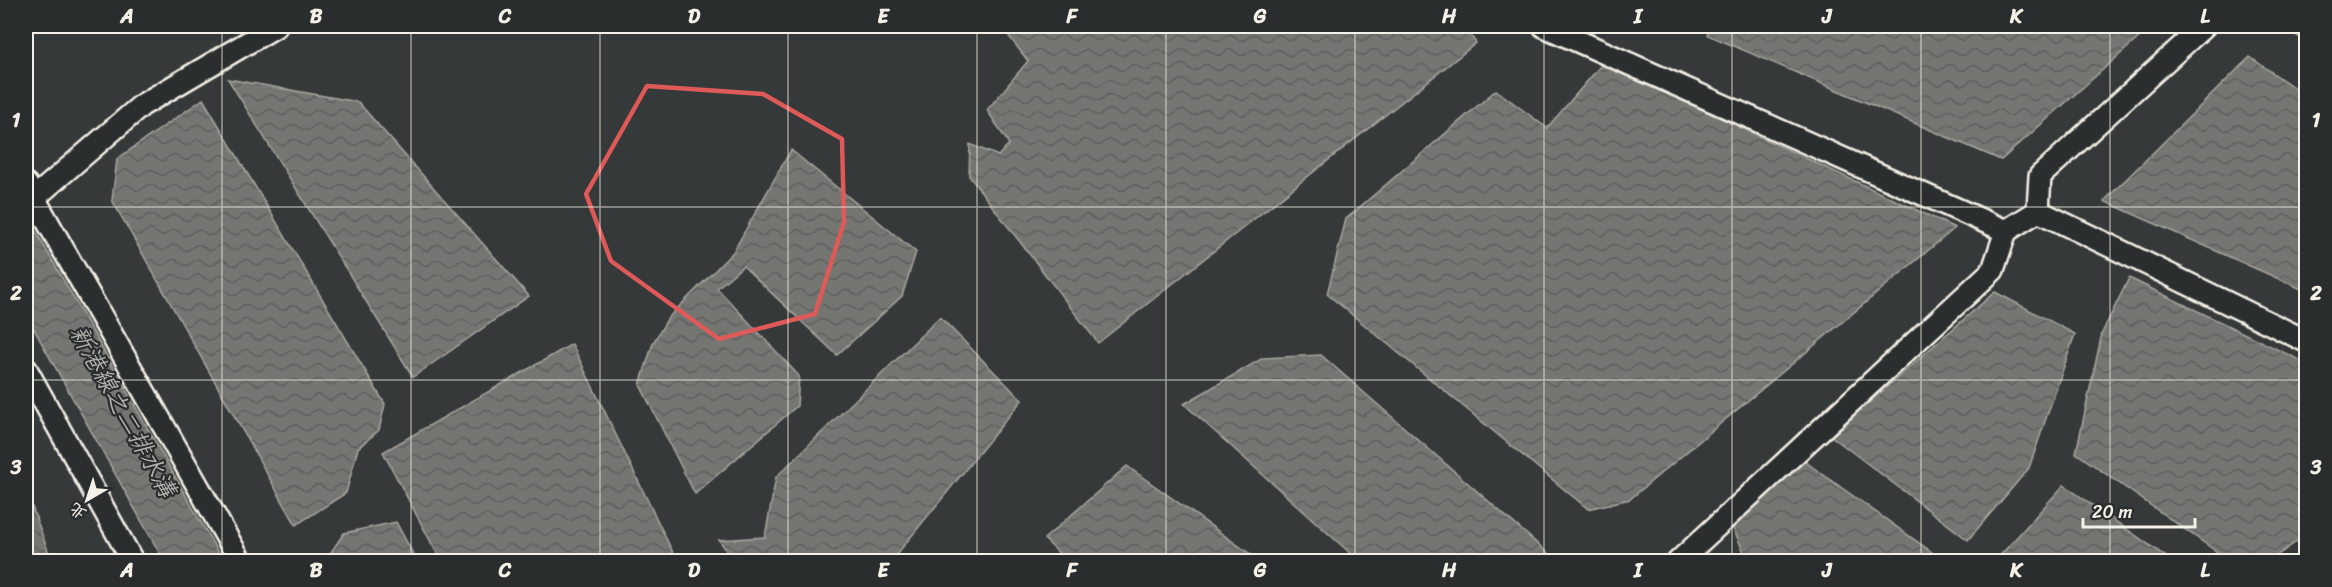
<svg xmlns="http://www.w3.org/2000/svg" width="2332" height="587" font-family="Sriracha,'LXGW WenKai TC',sans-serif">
	<defs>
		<pattern id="water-waves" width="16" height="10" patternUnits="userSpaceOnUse" patternTransform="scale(1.5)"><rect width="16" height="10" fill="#757572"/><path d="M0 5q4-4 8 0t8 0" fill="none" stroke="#5f5e5c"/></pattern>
	</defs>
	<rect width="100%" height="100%" fill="#363939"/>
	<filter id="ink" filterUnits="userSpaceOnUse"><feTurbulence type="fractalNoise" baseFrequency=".0167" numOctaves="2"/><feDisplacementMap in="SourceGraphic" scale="12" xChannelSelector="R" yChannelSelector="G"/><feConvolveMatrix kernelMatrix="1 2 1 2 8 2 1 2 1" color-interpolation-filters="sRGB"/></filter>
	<g filter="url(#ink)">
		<!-- water -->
		<g fill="url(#water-waves)" stroke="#a8a7a1" stroke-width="1.5">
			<path d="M1001,26H1464L1476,43L1098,343L969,176L970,144L998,156L1009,144L987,110L1028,61Z"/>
			<path d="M1706,26H2152L2001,160L1708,35Z"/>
			<path d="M2283,26H2306V42Z"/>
			<path d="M2250,57L2306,96V291L2104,201Z"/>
			<path d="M1603,63L1955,228L1630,499L1588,509L1327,294L1346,219L1496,90L1547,128Z"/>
			<path d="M228,79L358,102L529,296L413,377Z"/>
			<path d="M203,99L385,404L379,430L358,448L346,493L296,525L112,200L117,159Z"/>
			<path d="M791,150L916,252L902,296L837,355L743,266L717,288L799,376L797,406L695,494L640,385L653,343L668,318L733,252Z"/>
			<path d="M26,214L223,561H164L26,315Z"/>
			<path d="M2129,278L2306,363V535L2269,561H2230L2076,453L2102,333Z"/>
			<path d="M1995,292L2075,334L2029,468L1968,540L1831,436Z"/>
			<path d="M940,317L1022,400L897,554L887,562L734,561L719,540L765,537L776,477Z"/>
			<path d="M572,344L677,561H441L383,452Z"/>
			<path d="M1321,355L1557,561H1359L1184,404L1263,358Z"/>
			<path d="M1800,458L1940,558V562L1748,561L1732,526Z"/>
			<path d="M1127,466L1260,561H1067L1044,539Z"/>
			<path d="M2064,485L2172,561H1995Z"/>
			<path d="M26,490L48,551L32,561H26Z"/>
			<path d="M396,522L417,561H325L344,533Z"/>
		</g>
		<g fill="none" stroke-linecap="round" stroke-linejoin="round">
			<!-- service casing -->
			<g stroke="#f4f1e8" stroke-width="26">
				<g id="service">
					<path d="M1544,26L2006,231L2038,211L2306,341"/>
					<path d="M26,184L241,562"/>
					<path d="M34,198L142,105L276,26"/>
					<path d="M2038,211L2040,176L2204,26"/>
					<path d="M26,369L133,562"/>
					<path d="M1678,562L1993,270L2006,231"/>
				</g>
			</g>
			<!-- service -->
			<use href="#service" stroke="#2a2d2e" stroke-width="21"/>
		</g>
	</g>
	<!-- marked area -->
	<path fill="none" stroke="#de5a58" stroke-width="4.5" stroke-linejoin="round" d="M647,86L763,94L842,139L844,222L815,314L719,339L611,261L586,194Z"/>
	<!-- grid -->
	<path fill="none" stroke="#f4f1e8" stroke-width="1.5" stroke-opacity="0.55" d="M222,26V562M411,26V562M600,26V562M788,26V562M977,26V562M1166,26V562M1355,26V562M1544,26V562M1732,26V562M1921,26V562M2110,26V562M26,207H2306M26,380H2306"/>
	<g text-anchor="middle" stroke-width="4.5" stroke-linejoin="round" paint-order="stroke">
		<!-- water labels -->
		<g font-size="24" font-style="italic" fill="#b4b3ad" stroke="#2a2d2e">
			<text transform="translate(123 411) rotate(61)" y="8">新港線之二排水溝</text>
		</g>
	</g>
	<!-- margin -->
	<rect width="2332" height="587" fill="none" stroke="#2a2d2e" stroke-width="66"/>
	<!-- north arrow -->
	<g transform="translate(87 500) rotate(219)" stroke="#2a2d2e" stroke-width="4.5" paint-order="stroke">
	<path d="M0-4.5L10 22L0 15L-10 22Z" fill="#f4f1e8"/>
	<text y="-9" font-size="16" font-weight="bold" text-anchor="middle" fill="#f4f1e8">北</text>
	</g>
	<!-- scale -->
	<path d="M2083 518v9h112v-9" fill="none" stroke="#f4f1e8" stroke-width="3"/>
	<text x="2092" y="518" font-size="18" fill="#f4f1e8" stroke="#2a2d2e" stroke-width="4.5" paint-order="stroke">20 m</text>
	<rect x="33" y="33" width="2266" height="521" fill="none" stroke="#f4f1e8" stroke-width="2"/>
	<g font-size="20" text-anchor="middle" font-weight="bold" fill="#f4f1e8">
		<text x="127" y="23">A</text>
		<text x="316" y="23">B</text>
		<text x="505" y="23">C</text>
		<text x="694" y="23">D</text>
		<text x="883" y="23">E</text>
		<text x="1072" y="23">F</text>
		<text x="1260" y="23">G</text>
		<text x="1449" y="23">H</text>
		<text x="1638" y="23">I</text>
		<text x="1827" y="23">J</text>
		<text x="2016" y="23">K</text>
		<text x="2205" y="23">L</text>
		<text x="16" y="127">1</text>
		<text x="2316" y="127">1</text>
		<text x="16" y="300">2</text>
		<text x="2316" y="300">2</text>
		<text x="16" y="474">3</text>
		<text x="2316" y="474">3</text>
		<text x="127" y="577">A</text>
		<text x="316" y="577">B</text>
		<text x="505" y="577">C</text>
		<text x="694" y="577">D</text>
		<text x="883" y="577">E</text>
		<text x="1072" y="577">F</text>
		<text x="1260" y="577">G</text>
		<text x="1449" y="577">H</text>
		<text x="1638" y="577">I</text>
		<text x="1827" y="577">J</text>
		<text x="2016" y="577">K</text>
		<text x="2205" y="577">L</text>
	</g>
</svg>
